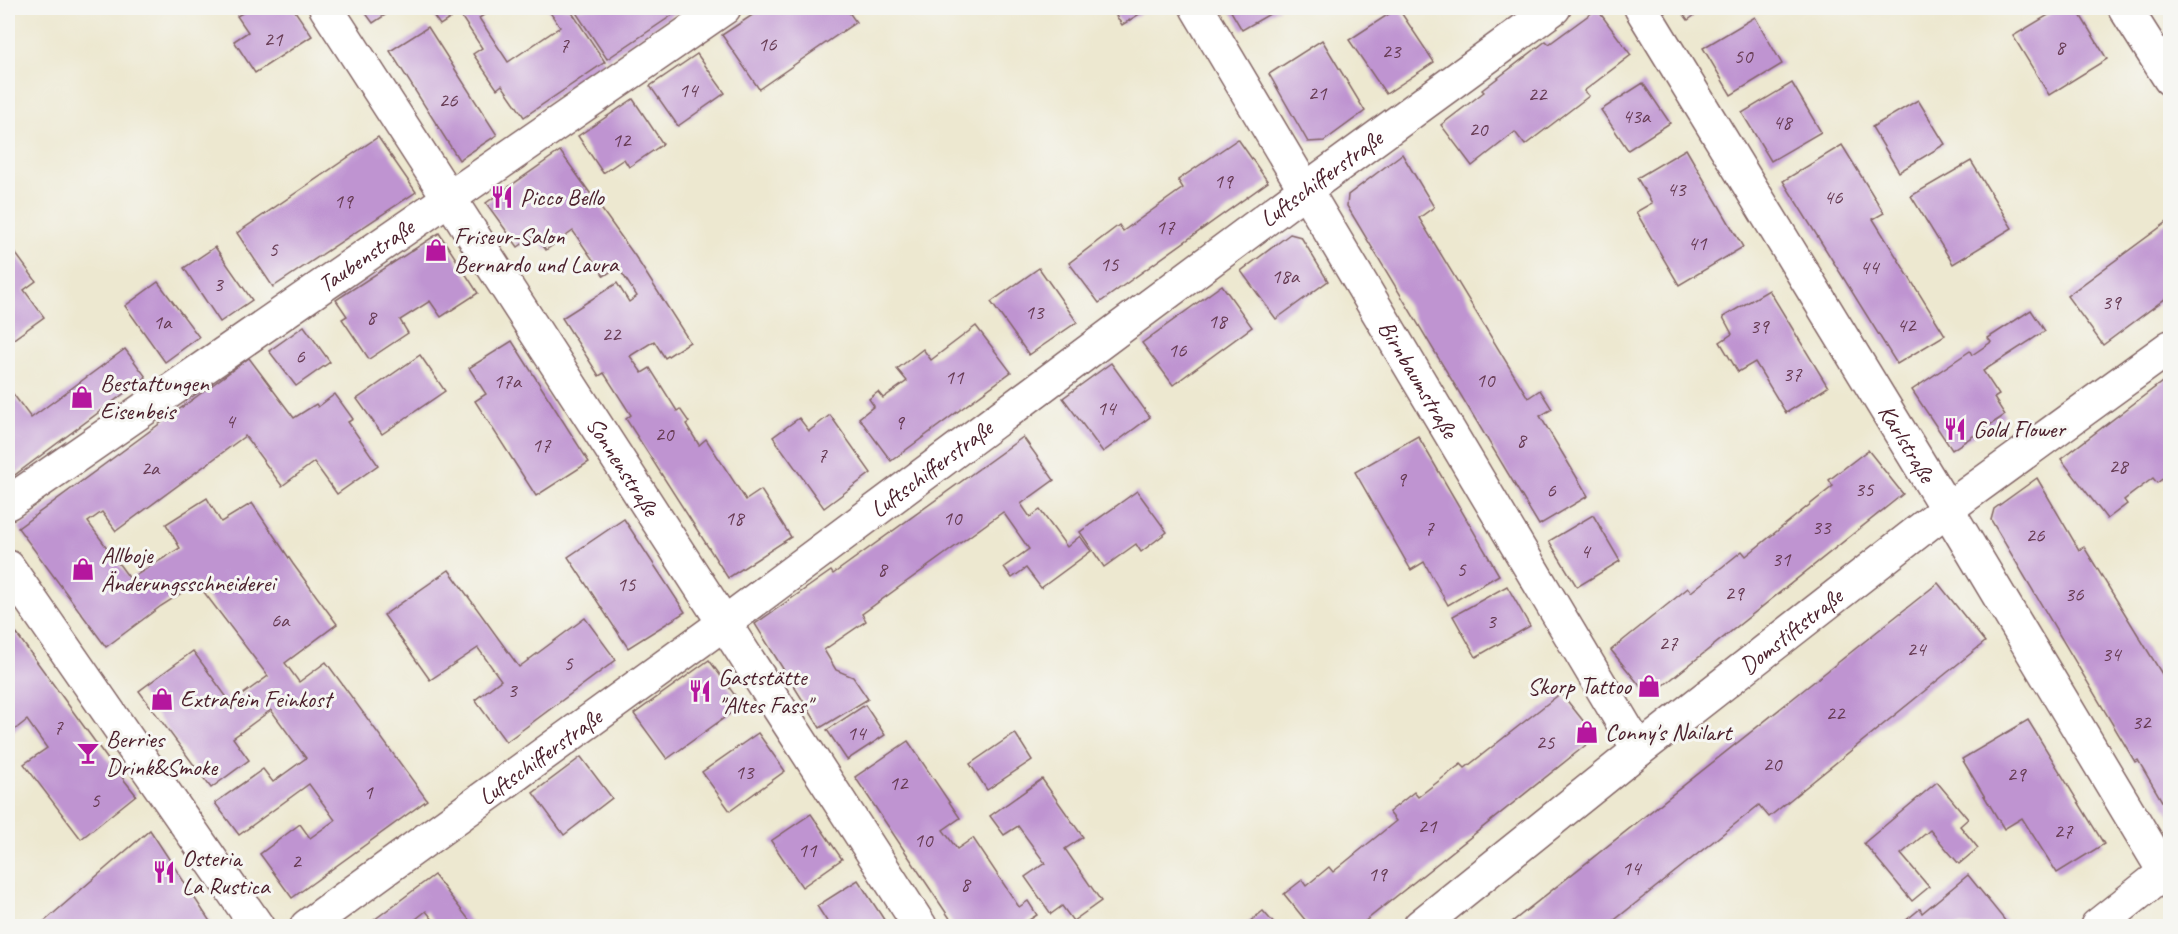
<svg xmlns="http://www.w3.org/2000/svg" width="2178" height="934" font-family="Caveat,sans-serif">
	<rect width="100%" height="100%" fill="#f6f6f2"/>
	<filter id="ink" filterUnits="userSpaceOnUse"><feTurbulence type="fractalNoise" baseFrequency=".0167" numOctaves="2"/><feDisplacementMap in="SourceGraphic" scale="12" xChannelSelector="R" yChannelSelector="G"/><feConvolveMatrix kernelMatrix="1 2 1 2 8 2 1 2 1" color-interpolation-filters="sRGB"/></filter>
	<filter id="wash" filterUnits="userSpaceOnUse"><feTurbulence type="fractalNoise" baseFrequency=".008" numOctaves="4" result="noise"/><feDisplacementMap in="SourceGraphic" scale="24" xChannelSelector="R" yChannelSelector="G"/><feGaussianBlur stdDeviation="1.35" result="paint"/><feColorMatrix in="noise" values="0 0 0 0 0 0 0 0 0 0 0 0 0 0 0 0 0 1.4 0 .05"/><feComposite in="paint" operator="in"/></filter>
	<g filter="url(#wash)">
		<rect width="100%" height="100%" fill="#ede8d0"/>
		<g id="blocks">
			<!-- building -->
			<g fill="#bf94d1">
				<path d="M251,8H293L312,36L255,73L234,41L248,32L237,16Z"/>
				<path d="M362,8H396L373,23Z"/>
				<path d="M428,8H495L479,18L508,62L560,27L547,8H569L605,62L524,117L502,85L497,89L473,54L482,48L459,13L440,25Z"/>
				<path d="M573,8H683L607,59Z"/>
				<path d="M763,8H846L856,22L759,89L722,35Z"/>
				<path d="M1111,8H1149L1122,25Z"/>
				<path d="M1229,8H1280L1242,30Z"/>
				<path d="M1398,8L1434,62L1386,94L1349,40Z"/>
				<path d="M1417,8H1433L1421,14Z"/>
				<path d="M1679,8H1705L1688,20Z"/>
				<path d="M2060,8H2076L2107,59L2049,95L2013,36Z"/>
				<path d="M1597,9L1631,55L1584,91L1589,96L1525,145L1515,132L1472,166L1441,125L1484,92L1482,90L1546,41L1549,44Z"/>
				<path d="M1755,17L1782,64L1731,95L1703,48Z"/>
				<path d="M428,27L497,135L459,160L390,51Z"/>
				<path d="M1322,40L1365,111L1324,141L1308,142L1269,74Z"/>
				<path d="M697,54L725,93L678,126L650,86Z"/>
				<path d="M1643,83L1670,123L1628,150L1601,110Z"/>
				<path d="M1792,83L1821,132L1771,161L1742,113Z"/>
				<path d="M633,99L663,144L629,167L624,159L603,173L578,136Z"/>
				<path d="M1918,100L1945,144L1899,172L1872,127Z"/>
				<path d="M378,137L416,192L273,287L237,233Z"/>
				<path d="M1238,139L1268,182L1099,303L1069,263L1119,225L1123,231L1183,188L1178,180Z"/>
				<path d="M1842,145L1884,213L1873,219L1945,335L1897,364L1783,181Z"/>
				<path d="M1686,149L1743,247L1679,285L1636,212L1652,203L1637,178Z"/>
				<path d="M560,151L635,256L690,342L665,358L654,341L630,356L642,373L650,368L677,411L680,409L689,422L686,424L699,445L706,439L746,500L761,490L791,537L728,578L626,419L631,415L604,373L599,376L562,318L617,283L629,302L637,296L618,267L604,276L573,231L546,250L535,235L518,247L486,203Z"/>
				<path d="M1402,154L1434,207L1419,218L1528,398L1540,390L1552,409L1540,416L1588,496L1539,525L1347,206L1348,195Z"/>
				<path d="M1971,161L2012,228L1953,264L1911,196Z"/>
				<path d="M2170,220V295L2103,345L2067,296Z"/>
				<path d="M439,233L478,293L441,317L430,301L400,320L408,333L369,359L342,319L347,316L336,300Z"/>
				<path d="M1290,234L1301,237L1328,281L1276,319L1241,271Z"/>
				<path d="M8,243L36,281L24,290L44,317L8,343Z"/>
				<path d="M215,247L252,300L220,322L184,268Z"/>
				<path d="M1039,268L1077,322L1029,355L991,302Z"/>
				<path d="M158,282L199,337L165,362L125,306Z"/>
				<path d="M1222,285L1252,327L1173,385L1142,343Z"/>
				<path d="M1769,290L1828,387L1786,413L1755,362L1738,372L1720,342L1732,334L1723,317Z"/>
				<path d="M2031,310L2045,331L1983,371L1999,395L1994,398L2005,415L1952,450L1912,390L1970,351L1972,355L1991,342L1988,338Z"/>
				<path d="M304,326L330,362L296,386L269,351Z"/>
				<path d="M976,326L1011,372L891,461L859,418L874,406L869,399L878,392L883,398L907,381L897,369L923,349L931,360Z"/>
				<path d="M512,341L589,462L536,496L475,401L486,394L469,368Z"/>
				<path d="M125,349L146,377L8,480V393L11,391L31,418Z"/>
				<path d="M420,355L445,391L382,434L357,399Z"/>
				<path d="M249,358L294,418L316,404L318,407L335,394L353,419L348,422L378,465L337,494L314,462L282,486L245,436L116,531L102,512L88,522L130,579L180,548L166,524L207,498L221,522L252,503L293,564L337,624L285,663L299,682L326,662L427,800L292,898L260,854L300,824L310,838L335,820L309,784L239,835L215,803L263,769L273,782L306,758L271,710L233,738L249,760L211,788L139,691L193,651L231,703L268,676L197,583L161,606L106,647L18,528Z"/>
				<path d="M1111,363L1150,417L1103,452L1063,398Z"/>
				<path d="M2170,376V473L2157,483L2153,478L2124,500L2127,504L2107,519L2061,459Z"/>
				<path d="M830,415L871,473L824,508L773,437L799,418L809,431Z"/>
				<path d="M1418,436L1499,575L1448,605L1424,562L1411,570L1355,472Z"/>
				<path d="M1023,437L1054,480L1021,504L1030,517L1040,510L1067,547L1080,536L1091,551L1041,588L1026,568L1012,578L1004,567L1029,549L1003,512L862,614L866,621L824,650L836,670L853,677L868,699L820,728L755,624L831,571L833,574Z"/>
				<path d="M1868,450L1903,494L1649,697L1611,650L1688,588L1691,592L1742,551L1746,556L1833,486L1829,480Z"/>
				<path d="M2037,478L2079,550L2084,547L2170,687V815L2138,760L2135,762L1991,520L1994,509Z"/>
				<path d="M1137,491L1167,532L1141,552L1136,544L1104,567L1080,532Z"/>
				<path d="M1593,515L1620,561L1577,587L1549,541Z"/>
				<path d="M624,519L685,612L628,648L568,557Z"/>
				<path d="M449,570L519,667L585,618L616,660L506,742L475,700L501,680L478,648L430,680L384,615Z"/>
				<path d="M1938,583L1985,642L1769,817L1759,805L1607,926H1507Z"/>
				<path d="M1507,586L1530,626L1476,657L1453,616Z"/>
				<path d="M8,622L109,761L136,795L81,839L24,764L47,748L27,720L8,735Z"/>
				<path d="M709,660L742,705L667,759L634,714Z"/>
				<path d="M1561,693L1596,737L1359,926H1310L1284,894L1302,880L1306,886L1329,867L1333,872L1396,821L1389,812L1414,792L1418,797L1461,764L1465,768Z"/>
				<path d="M865,705L885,735L847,760L827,730Z"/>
				<path d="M2028,720L2104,844L2057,873L2022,818L2004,829L1962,759Z"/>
				<path d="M758,733L785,771L730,811L702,772Z"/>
				<path d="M1015,733L1032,760L987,790L970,764Z"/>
				<path d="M908,741L960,818L943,830L957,849L973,838L1019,907L1028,901L1037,915L1026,922L1029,926H955L855,777Z"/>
				<path d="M581,757L612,798L564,835L533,793Z"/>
				<path d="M1042,779L1083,837L1065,849L1101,901L1073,921L1062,906L1051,914L1025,877L1045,863L1018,826L1004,835L990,816Z"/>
				<path d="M1937,782L1968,819L1960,826L1978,848L1959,864L1930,830L1901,854L1929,887L1912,901L1864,843Z"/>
				<path d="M811,814L842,859L802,887L771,841Z"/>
				<path d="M150,830L213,926H39L106,868Z"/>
				<path d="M434,875L474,926H438L426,911L407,926H366Z"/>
				<path d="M1968,875L2007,923L2003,926H1899L1920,909L1922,913Z"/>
				<path d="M858,880L881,915L888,926H830L817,906Z"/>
				<path d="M1263,911L1276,926H1244Z"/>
			</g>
		</g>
	</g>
	<g filter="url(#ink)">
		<use href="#blocks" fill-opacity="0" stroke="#836565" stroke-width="1.5"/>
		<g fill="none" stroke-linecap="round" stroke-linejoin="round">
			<!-- minor casing -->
			<g stroke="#836565" stroke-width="36">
				<g id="minor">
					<path id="s1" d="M326,8L920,926"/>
					<path id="s2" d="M1197,8L1639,750"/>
					<path id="s3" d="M1641,8L1947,509L2170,881"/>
					<path d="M2125,8L2170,79"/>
					<path id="s4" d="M8,503L724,8"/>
					<path d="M8,567L257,926"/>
					<path id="s5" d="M307,926L723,624L1305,190L1554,8"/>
					<path id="s6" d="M1420,926L1639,750L1947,509L2170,347"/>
					<path d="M2097,926L2165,872"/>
				</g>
			</g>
			<!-- minor -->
			<use href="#minor" stroke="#fff" stroke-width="33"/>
		</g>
	</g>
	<!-- icons -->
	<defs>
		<g id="restaurant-bare" transform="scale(1.8)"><path d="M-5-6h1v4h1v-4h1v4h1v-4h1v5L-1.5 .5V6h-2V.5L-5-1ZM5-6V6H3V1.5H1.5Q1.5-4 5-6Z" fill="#b5179e" stroke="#f6f6f2" stroke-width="2.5" paint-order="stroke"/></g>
		<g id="shop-bare" transform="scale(1.8)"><path d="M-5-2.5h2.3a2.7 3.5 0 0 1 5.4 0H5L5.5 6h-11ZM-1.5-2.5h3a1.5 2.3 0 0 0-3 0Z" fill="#b5179e" stroke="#f6f6f2" stroke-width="2.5" paint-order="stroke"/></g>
		<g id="bar-bare" transform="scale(1.8)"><path d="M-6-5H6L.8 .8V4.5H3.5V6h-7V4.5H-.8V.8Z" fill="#b5179e" stroke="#f6f6f2" stroke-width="2.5" paint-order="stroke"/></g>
	</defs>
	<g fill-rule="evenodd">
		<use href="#restaurant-bare" x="502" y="197"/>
		<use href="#shop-bare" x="436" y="250"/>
		<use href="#shop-bare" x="82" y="397"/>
		<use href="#restaurant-bare" x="1955" y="429"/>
		<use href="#shop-bare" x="83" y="569"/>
		<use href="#shop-bare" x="1649" y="686"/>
		<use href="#restaurant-bare" x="700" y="691"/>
		<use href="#shop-bare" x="162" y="699"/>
		<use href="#shop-bare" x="1587" y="732"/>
		<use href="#bar-bare" x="88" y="753"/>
		<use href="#restaurant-bare" x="164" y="872"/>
	</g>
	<g text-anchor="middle" stroke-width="6" stroke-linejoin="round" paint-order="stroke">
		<!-- number labels -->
		<g font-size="21" fill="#673c54">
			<text x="273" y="46">21</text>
			<text x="767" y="51">16</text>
			<text x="564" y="52">7</text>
			<text x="2060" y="54">8</text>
			<text x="1391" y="58">23</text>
			<text x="1743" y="63">50</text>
			<text x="688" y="97">14</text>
			<text x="1317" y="100">21</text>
			<text x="1537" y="101">22</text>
			<text x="448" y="107">26</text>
			<text x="1636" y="123">43a</text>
			<text x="1782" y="129">48</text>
			<text x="1478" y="136">20</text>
			<text x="621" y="147">12</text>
			<text x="1223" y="188">19</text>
			<text x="1676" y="196">43</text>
			<text x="1833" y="204">46</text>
			<text x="343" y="208">19</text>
			<text x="1165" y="234">17</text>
			<text x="1697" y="250">41</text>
			<text x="273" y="256">5</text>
			<text x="1109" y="271">15</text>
			<text x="1869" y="274">44</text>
			<text x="1285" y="283">18a</text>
			<text x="218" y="291">3</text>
			<text x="2111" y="309">39</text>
			<text x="1034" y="319">13</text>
			<text x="371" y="324">8</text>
			<text x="1217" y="328">18</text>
			<text x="162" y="329">1a</text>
			<text x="1906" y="332">42</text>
			<text x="1759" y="333">39</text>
			<text x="611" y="341">22</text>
			<text x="1177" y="357">16</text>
			<text x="300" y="363">6</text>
			<text x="1792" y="381">37</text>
			<text x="954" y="384">11</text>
			<text x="1485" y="387">10</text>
			<text x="507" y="388">17a</text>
			<text x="1106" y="415">14</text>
			<text x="230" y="428">4</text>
			<text x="899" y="429">9</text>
			<text x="664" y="441">20</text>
			<text x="1521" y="447">8</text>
			<text x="541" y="452">17</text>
			<text x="822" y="462">7</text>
			<text x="2118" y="473">28</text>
			<text x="150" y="475">2a</text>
			<text x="1401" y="486">9</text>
			<text x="1864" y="496">35</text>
			<text x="1551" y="497">6</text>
			<text x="734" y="525">18</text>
			<text x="952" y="525">10</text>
			<text x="1821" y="534">33</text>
			<text x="1429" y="535">7</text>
			<text x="2035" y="542">26</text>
			<text x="1585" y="558">4</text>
			<text x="1781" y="566">31</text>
			<text x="882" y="576">8</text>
			<text x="1461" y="576">5</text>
			<text x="626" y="591">15</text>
			<text x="1734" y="600">29</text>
			<text x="2074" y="601">36</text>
			<text x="280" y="627">6a</text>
			<text x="1491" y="628">3</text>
			<text x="1668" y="650">27</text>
			<text x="1916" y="656">24</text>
			<text x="2111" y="661">34</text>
			<text x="568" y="670">5</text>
			<text x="512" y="697">3</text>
			<text x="1835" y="720">22</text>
			<text x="2141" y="729">32</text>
			<text x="58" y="734">7</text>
			<text x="856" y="740">14</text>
			<text x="1545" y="749">25</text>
			<text x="1772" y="771">20</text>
			<text x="744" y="779">13</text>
			<text x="2016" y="781">29</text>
			<text x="898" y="790">12</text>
			<text x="368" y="799">1</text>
			<text x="95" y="807">5</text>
			<text x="1427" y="833">21</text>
			<text x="2063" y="838">27</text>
			<text x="923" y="847">10</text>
			<text x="807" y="857">11</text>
			<text x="296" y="868">2</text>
			<text x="1631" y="875">14</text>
			<text x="1377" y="881">19</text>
			<text x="965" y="891">8</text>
		</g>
		<!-- street labels -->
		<g font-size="24" fill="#4a1f2b" stroke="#f6f6f2">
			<text dy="8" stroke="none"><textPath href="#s5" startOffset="1260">Luftschifferstraße</textPath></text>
			<text dy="8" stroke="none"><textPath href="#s4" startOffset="435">Taubenstraße</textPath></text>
			<text dy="8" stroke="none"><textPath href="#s2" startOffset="432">Birnbaumstraße</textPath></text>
			<text dy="8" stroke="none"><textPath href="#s3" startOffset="510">Karlstraße</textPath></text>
			<text dy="8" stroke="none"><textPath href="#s1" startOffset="546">Sonnenstraße</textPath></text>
			<text dy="8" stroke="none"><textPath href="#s5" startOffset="774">Luftschifferstraße</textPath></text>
			<text dy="8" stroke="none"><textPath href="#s6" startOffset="474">Domstiftstraße</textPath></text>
			<text dy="8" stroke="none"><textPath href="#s5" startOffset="288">Luftschifferstraße</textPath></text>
		</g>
		<!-- poi labels -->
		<g font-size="24" fill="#4a1f2b" stroke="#f6f6f2" text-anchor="start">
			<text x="520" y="205">Picco Bello</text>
			<text x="454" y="244">Friseur-Salon<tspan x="454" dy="28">Bernardo und Laura</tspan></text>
			<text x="100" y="391">Bestattungen<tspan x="100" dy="28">Eisenbeis</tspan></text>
			<text x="1973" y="437">Gold Flower</text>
			<text x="101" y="563">Allboje<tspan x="101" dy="28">Änderungsschneiderei</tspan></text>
			<text x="718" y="685">Gaststätte<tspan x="718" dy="28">"Altes Fass"</tspan></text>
			<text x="1631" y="694" text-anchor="end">Skorp Tattoo</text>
			<text x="180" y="707">Extrafein Feinkost</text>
			<text x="1605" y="740">Conny's Nailart</text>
			<text x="106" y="747">Berries<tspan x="106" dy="28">Drink&amp;Smoke</tspan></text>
			<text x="182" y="866">Osteria<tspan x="182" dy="28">La Rustica</tspan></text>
		</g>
	</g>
	<!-- margin -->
	<rect width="2178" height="934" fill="none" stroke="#f6f6f2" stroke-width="30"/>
</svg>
